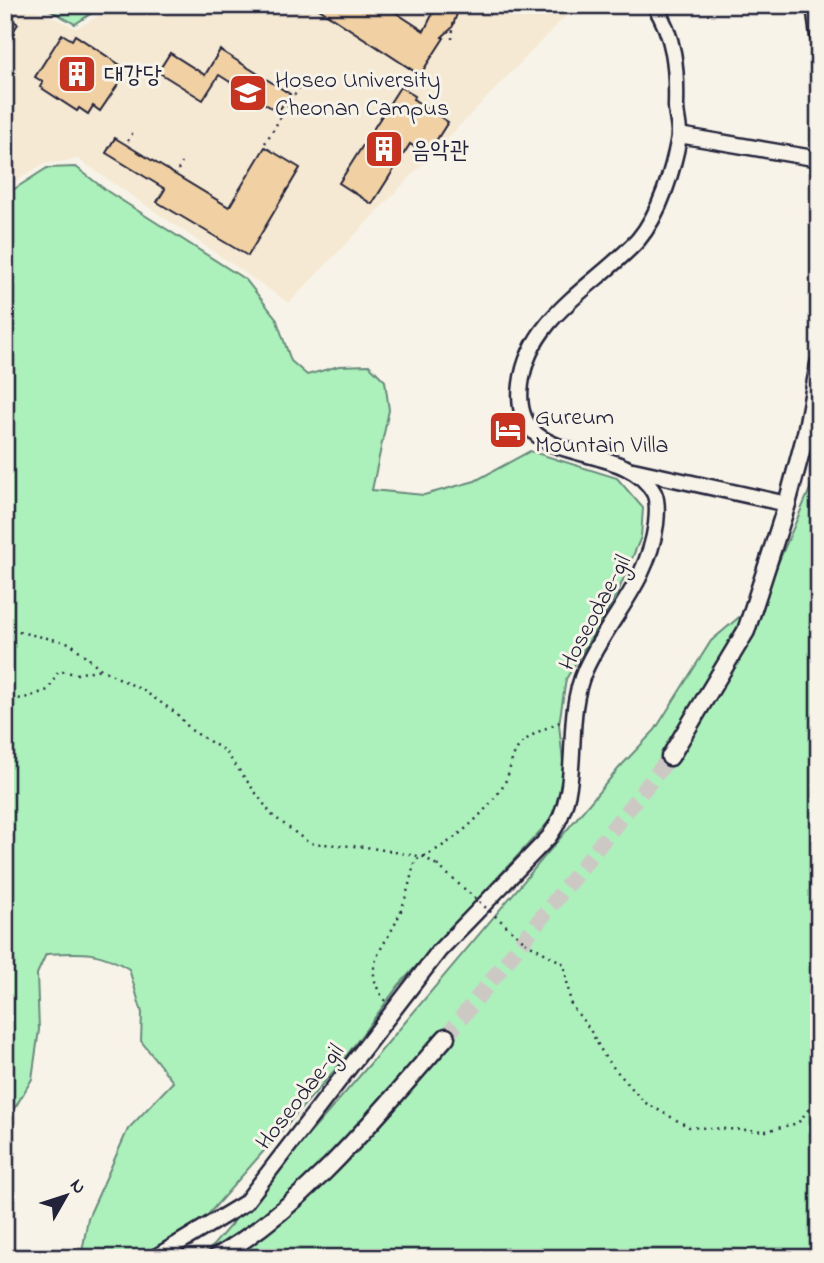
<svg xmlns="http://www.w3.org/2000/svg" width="824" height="1263" font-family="'Indie Flower','Poor Story',sans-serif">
	<rect width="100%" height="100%" fill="#f7f3e8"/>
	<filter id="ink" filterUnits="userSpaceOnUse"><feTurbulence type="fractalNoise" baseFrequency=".0143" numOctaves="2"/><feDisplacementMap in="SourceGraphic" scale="14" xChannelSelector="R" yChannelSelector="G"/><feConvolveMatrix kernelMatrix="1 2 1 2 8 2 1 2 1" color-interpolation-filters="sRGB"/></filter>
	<g filter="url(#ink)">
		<!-- built -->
		<path fill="#f5e9d3" d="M5,5H26L76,28L106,13L111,5H576L289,303L78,159L43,164L5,188Z"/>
		<!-- green -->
		<g fill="#acf1bb" stroke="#678a7b" stroke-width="2">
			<path d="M41,5H104L75,24Z"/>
			<path d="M76,167L107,191L246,280L276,318L291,361L307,375L339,366L369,365L385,381L389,410L372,490L424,495L475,481L530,451L617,478L643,508L641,537L617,594L566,679L559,724L564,772L554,816L399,985L341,1063L170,1258H81L88,1218L128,1129L173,1082L141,1041L142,1013L129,969C98,950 81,952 46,954L37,974L39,1030L32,1079L16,1106L5,1115V195L47,168Z"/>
			<path d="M819,468V1258H202L370,1064L619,768L655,730L711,641L764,596Z"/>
		</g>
		<!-- building -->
		<g fill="#f1d1a3" stroke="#22223b" stroke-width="2">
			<path d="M313,5H384L424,31L437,5H460L452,28L442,37L444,38L420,75Z"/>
			<path d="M5,15L18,24L5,44Z"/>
			<path d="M62,34L72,40L75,35L120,65L116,77L121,80L100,111L93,106L88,114L79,108L77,111L40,87L43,82L35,77Z"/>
			<path d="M220,50L290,94L278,112L219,75L203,100L158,72L170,53L205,75Z"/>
			<path d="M400,87L415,96L413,99L448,122L427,155L410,144L372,204L339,183Z"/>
			<path d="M115,138L229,207L265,147L300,168L248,256L157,202L165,189L106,153Z"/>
		</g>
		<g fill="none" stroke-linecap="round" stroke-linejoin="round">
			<!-- tertiary-tunnel -->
			<path stroke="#ccc9c5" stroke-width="16" stroke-dasharray="16 8" stroke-linecap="butt" d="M446,1037L670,757"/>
			<!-- minor casing -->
			<g stroke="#22223b" stroke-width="19">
				<g id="minor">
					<path d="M679,135L819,159"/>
					<path d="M633,470L787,504"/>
					<path d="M154,1258L245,1203L439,951L549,837C586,786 561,725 585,670C608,618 648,584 656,524C657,515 658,501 654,493C623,436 509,473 521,384C529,316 597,285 638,240C660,214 673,170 679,137C680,128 676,116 676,106C677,69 675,37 654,5"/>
				</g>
			</g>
			<!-- tertiary casing -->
			<g stroke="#22223b" stroke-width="21">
				<g id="tertiary">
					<path d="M815,5L819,36"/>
					<path d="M670,757L746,631L787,504L806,433L819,364"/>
					<path d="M215,1258C308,1204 376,1116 446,1037"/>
				</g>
			</g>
			<!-- path -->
			<g stroke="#22223b" stroke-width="2.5" stroke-dasharray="2 5" stroke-linecap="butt">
				<path d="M452,39L454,19"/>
				<path d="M128,141L133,132"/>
				<path d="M265,143L300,86"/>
				<path d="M178,170L182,163"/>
				<path d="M5,629L70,643L101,669L144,691L176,713L191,730L225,751L272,815L309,843L366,847L424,857L437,865"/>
				<path d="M5,696L22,699L48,690L59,671L77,674L101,669"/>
				<path d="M525,942L564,964L571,1005L589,1028L606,1059L644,1102L689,1127L766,1131L798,1123L819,1096"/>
				<path d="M385,1001C360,966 383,950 397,920C406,901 410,880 415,860C448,847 478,821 499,792C508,781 509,769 513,757C519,738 544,729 560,722"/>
			</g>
			<!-- minor -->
			<use href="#minor" stroke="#f7f3e8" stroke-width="14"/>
			<!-- tertiary -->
			<use href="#tertiary" stroke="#f7f3e8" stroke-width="16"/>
			<!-- path-bridge -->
			<path stroke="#22223b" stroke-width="2.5" stroke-dasharray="2 5" stroke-linecap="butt" d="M437,865L525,942"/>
		</g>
	</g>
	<!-- icons -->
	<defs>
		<g id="building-square" transform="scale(2.0125)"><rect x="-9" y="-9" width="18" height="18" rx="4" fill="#c8321e" stroke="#f7f3e8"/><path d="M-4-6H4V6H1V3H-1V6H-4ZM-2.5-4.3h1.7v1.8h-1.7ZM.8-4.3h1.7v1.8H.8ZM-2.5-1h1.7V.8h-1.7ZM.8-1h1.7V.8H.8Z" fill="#fff"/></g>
		<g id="university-square" transform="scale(2.0125)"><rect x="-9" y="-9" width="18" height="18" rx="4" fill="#c8321e" stroke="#f7f3e8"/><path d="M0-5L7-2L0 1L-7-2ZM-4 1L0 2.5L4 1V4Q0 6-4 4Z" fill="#fff"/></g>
		<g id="hotel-square" transform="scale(2.0125)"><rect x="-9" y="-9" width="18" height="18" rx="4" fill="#c8321e" stroke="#f7f3e8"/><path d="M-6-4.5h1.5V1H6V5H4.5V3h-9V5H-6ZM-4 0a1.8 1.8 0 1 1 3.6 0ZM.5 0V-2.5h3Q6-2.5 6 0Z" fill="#fff"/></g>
	</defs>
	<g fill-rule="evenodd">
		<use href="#building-square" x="77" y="74"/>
		<use href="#university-square" x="248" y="93"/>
		<use href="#building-square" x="384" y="149"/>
		<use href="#hotel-square" x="508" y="430"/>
	</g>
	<g text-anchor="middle" stroke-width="6" stroke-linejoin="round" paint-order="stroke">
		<!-- poi labels -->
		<g font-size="24" fill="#22223b" stroke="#f7f3e8" text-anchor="start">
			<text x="104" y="82">대강당</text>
			<text x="275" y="87">Hoseo University<tspan x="275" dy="28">Cheonan Campus</tspan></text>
			<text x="411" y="157">음악관</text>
			<text x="535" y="424">Gureum<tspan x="535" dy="28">Mountain Villa</tspan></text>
		</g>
		<!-- street labels -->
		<g font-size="24" fill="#22223b" stroke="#f7f3e8">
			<text transform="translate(594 612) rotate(-62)" y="8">Hoseodae-gil</text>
			<text transform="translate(299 1096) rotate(-52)" y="8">Hoseodae-gil</text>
		</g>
	</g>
	<!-- margin -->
	<rect width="824" height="1263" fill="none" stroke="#f7f3e8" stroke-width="28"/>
	<rect x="14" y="14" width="796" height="1235" fill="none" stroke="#22223b" stroke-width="2.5" filter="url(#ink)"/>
	<!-- north arrow -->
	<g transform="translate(66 1196) rotate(51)" stroke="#f7f3e8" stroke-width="5" paint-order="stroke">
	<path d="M0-5L12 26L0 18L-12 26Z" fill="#22223b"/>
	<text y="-10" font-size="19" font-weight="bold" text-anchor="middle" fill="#22223b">N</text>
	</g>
</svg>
